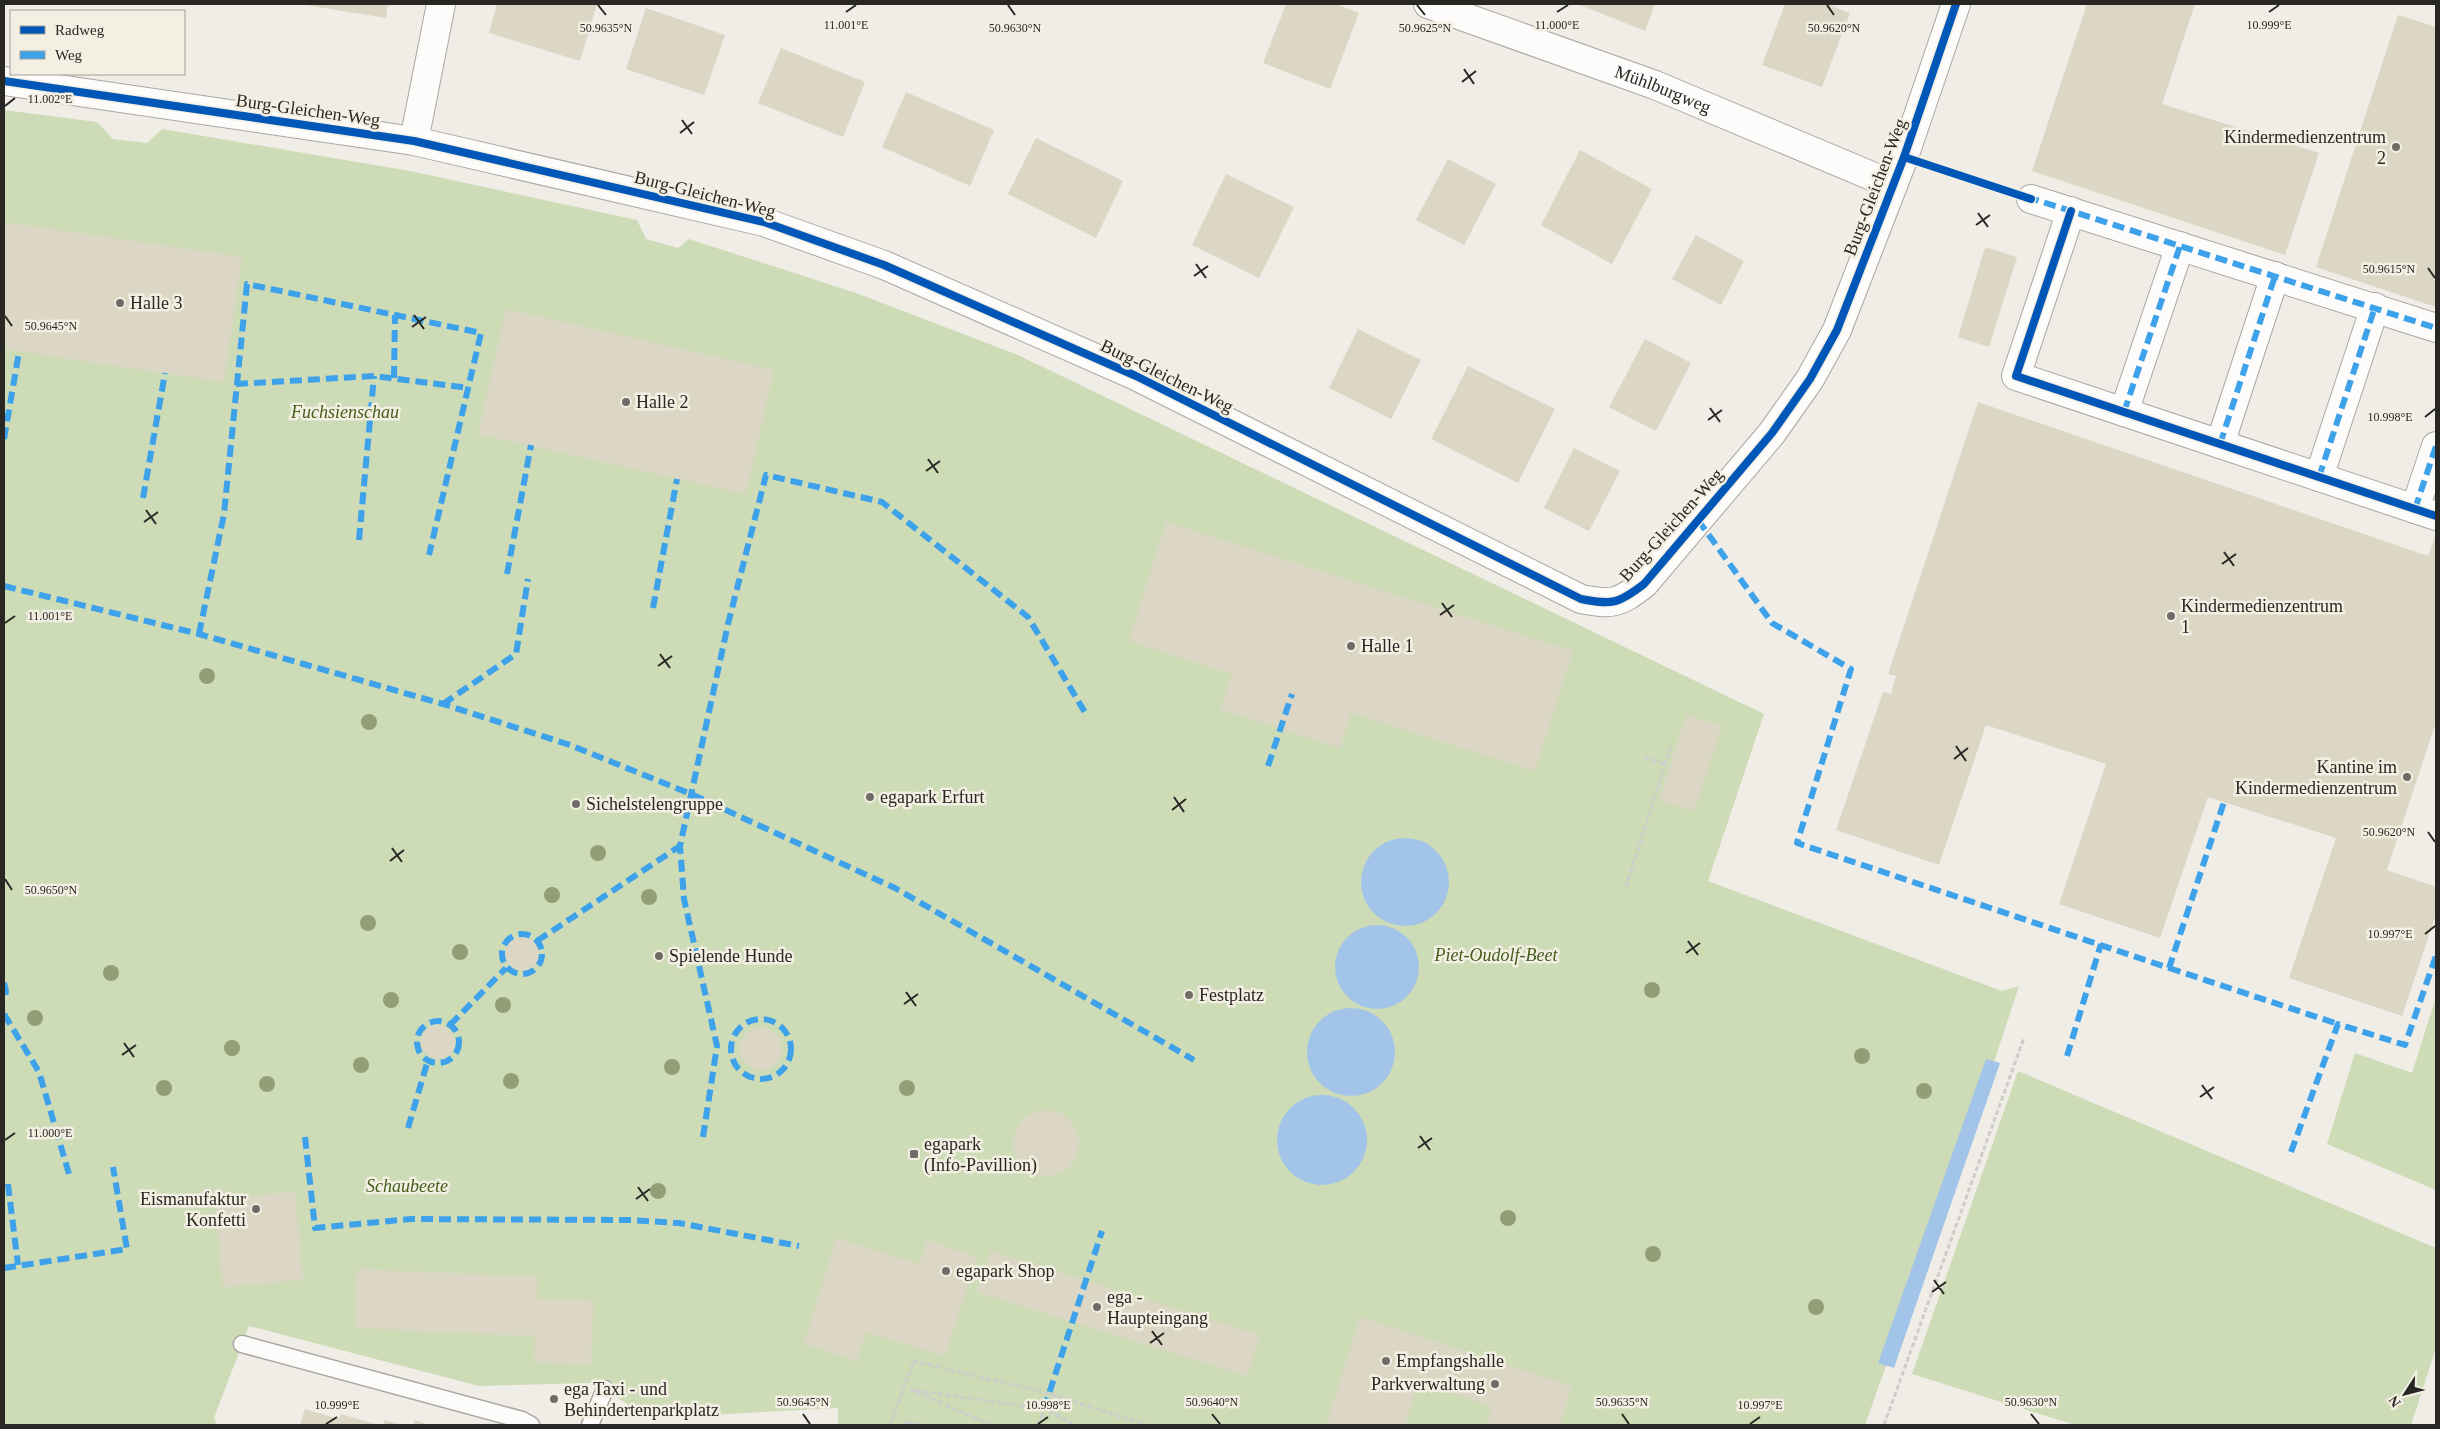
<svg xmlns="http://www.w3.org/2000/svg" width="2440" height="1429" font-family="'Times New Roman',serif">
	<rect width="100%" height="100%" fill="#f0ede6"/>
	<!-- green -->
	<g fill="#cddbb7">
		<path d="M4,110L97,122L113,139L147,143L162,129L410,171L637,220L646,239L678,248L689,239L856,293L1018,355L1764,714L1708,881L2002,991L2019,986L1994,1062L1865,1425H838V1408L648,1418L605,1389L591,1383L479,1386L249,1326L214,1418L217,1425H4Z"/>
		<path d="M2436,997V1190L2327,1144L2355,1053L2412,1073Z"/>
		<path d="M2018,1071L2436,1248V1348L2411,1425H2075L1912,1374Z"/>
	</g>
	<!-- water -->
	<g fill="#a2c4e8">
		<circle cx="1405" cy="882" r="44"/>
		<circle cx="1377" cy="967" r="42"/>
		<circle cx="1351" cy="1052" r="44"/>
		<path d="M1986,1059L2000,1063L1894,1368L1878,1363Z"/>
		<circle cx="1322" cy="1140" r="45"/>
	</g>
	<!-- building -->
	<g fill="#dcd6c5">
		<path d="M300,4H388L386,18Z"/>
		<path d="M497,4H597L580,61L489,33Z"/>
		<path d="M1286,4H1336L1359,13L1330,89L1263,63Z"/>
		<path d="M1580,4H1655L1645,31L1580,5Z"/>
		<path d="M1785,4H1826L1850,13L1822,87L1762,65Z"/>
		<path d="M2087,4H2195L2162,104L2319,153L2285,255L2032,171Z"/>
		<path d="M646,8L725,35L704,95L626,69Z"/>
		<path d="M2398,15L2436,27V307L2316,267Z"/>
		<path d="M781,48L865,82L843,137L758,103Z"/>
		<path d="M906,92L994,130L970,186L882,147Z"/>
		<path d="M1036,138L1123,181L1096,238L1008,194Z"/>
		<path d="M1580,150L1652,189L1612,264L1541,225Z"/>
		<path d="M1448,159L1496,184L1464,245L1416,220Z"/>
		<path d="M1226,174L1294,207L1259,278L1192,245Z"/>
		<path d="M4,222L242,257L224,382L4,349Z"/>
		<path d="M1696,235L1744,261L1721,305L1672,279Z"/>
		<path d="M1985,247L2017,257L1989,347L1958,337Z"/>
		<path d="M506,309L774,370L746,494L478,434Z"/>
		<path d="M1358,329L1421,360L1391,419L1329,388Z"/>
		<path d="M1645,339L1691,363L1656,431L1609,407Z"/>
		<path d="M1468,366L1555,409L1518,483L1431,439Z"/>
		<path d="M1978,402L2428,556L2436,533V722L2387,870L2436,887V914L2402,1016L2289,978L2336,838L2208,797L2160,938L2059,904L2106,764L1986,725L1939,865L1836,830L1883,692L1891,694L1896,676L1888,674Z"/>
		<path d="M1574,448L1620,471L1589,531L1544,508Z"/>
		<path d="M1166,522L1573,651L1535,771L1351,713L1340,748L1220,709L1232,674L1129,641Z"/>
		<path d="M1686,715L1722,726L1694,811L1659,800Z"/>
		<circle cx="522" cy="954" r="17"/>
		<circle cx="438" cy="1042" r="17"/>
		<circle cx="761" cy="1049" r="21"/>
		<circle cx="1046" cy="1143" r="33"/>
		<path d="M295,1192L303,1280L223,1287L215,1199Z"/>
		<path d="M836,1238L919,1264L927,1240L977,1257L945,1356L866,1332L857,1361L804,1344Z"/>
		<path d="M990,1251L1260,1335L1247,1376L977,1292Z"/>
		<path d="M357,1269L538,1277L537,1299L594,1301L591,1364L534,1362L535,1336L355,1328Z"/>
		<path d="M1360,1317L1572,1386L1560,1425H1486L1492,1407L1419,1382L1405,1425H1326Z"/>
		<path d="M305,1409L339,1419L341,1414L379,1425H300Z"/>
		<path d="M385,1420L402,1425H383Z"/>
		<path d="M415,1420L429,1425H413Z"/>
	</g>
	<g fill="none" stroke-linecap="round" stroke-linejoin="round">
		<!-- service casing -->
		<g stroke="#a8a7a2" stroke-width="19">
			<g id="service">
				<path d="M242,1344L522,1420L531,1425"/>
				<path d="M590,1425L605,1389"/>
			</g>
		</g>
		<!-- minor casing -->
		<g stroke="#a8a7a2" stroke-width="30">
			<g id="minor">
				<path id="s1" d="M1428,4L1655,85L1893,185"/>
				<path d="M4,81L414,141L764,222L884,265L1136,376L1581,599C1612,605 1618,604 1644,584L1772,433L1810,379L1837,330L1904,157L1956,4"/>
				<path d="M414,141L441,4"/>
				<path d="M2031,199L2436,328"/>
				<path d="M2071,211L2016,376L2436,516"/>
				<path d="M2124,412L2180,246"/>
				<path d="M2220,444L2275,276"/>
				<path d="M2319,477L2375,307"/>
				<path d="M2415,509L2436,446"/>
			</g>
		</g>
		<!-- path -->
		<g stroke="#cdcdca" stroke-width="3" stroke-dasharray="5 2.5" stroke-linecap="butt">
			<path d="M1645,757L1664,764"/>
			<path d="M1626,887L1671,746"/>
			<path d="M890,1425L914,1361L1050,1394L1146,1425"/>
			<path d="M911,1425L904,1422L923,1425"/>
			<path d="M991,1425L912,1390L1044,1409L1076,1425"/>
			<path d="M1039,1425L1044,1409"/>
			<path d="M1884,1425L2024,1038"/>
		</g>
		<!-- service -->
		<use href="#service" stroke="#fdfcfb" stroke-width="16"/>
		<!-- minor -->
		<use href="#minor" stroke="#fdfcfb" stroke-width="28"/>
		<!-- quiet -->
		<g stroke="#3ea2ea" stroke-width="6" stroke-dasharray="12 6" stroke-linecap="butt">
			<path d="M2027,197L2436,328"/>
			<path d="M394,378L395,315"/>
			<path d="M236,384L374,376L469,388"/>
			<path d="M2124,412L2180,246"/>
			<path d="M4,439L19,352"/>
			<path d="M2220,444L2275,276"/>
			<path d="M2319,477L2375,307"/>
			<path d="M143,498L165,373"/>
			<path d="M2415,509L2436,446"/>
			<path d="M1698,520L1772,623L1851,669L1797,843L2169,968L2224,802"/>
			<path d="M359,540L374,376"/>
			<path d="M507,574L531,445"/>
			<path d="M4,586L199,634L443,704L570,745L691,794L895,888L1194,1060"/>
			<path d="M653,608L677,479"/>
			<path d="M199,634L224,514L247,284L481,333L429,555"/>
			<path d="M443,704L516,654L528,579"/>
			<path d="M1268,766L1292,694"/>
			<circle cx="522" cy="954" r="20"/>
			<path d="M537,941L680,846"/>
			<path d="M2169,968L2338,1024"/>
			<path d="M4,983L6,991L4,1000"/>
			<path d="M4,1014L39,1072L69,1174"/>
			<circle cx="761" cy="1049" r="30"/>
			<circle cx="438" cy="1042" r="21"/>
			<path d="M450,1025L506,968"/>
			<path d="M2067,1056L2101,944"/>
			<path d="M408,1128L428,1060"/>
			<path d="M305,1137L315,1228L411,1219L629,1220L679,1223L799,1246"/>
			<path d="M703,1137L717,1046L684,899L680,846L728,624L766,475L882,502L1028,617L1086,714"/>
			<path d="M2291,1152L2338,1024L2405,1045L2436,956"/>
			<path d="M8,1184L18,1265"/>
			<path d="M4,1268L127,1249L113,1167"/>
			<path d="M1044,1409L1102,1231"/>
		</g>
		<!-- cycleway casing -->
		<g stroke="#f3efe3" stroke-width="11">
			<g id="cycleway">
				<path d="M4,81L414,141L764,222L884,265L1136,376L1581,599C1612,605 1618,604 1644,584L1772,433L1810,379L1837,330L1904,157L1956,4"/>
				<path d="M1904,157L2031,199"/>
				<path d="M2071,211L2016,376L2436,516"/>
			</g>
		</g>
		<!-- cycleway -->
		<use href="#cycleway" stroke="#0057b8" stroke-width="8"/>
	</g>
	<!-- trees -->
	<g fill="#919e76">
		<circle cx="207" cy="676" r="8"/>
		<circle cx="369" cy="722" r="8"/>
		<circle cx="598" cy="853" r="8"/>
		<circle cx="552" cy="895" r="8"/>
		<circle cx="649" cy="897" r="8"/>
		<circle cx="368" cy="923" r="8"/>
		<circle cx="460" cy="952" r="8"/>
		<circle cx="111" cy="973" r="8"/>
		<circle cx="1652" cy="990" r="8"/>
		<circle cx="391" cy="1000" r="8"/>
		<circle cx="503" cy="1005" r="8"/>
		<circle cx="35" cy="1018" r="8"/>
		<circle cx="232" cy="1048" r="8"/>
		<circle cx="1862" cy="1056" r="8"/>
		<circle cx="361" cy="1065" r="8"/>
		<circle cx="672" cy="1067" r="8"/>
		<circle cx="511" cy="1081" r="8"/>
		<circle cx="267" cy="1084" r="8"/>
		<circle cx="164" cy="1088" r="8"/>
		<circle cx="907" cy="1088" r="8"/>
		<circle cx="1924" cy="1091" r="8"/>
		<circle cx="658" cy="1191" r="8"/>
		<circle cx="1508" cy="1218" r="8"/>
		<circle cx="1653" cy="1254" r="8"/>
		<circle cx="1816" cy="1307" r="8"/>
	</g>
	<!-- ticks -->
	<path fill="none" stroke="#292723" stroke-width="2" d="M598,5L606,15M1008,5L1015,15M1417,5L1425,15M1827,5L1834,15M846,12L856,5M1557,12L1568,5M2269,12L2279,5M1464,69L1474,84M1462,82L1476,71M5,106L15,98M682,120L692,134M680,133L694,122M1978,213L1988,227M1976,225L1990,215M1196,264L1206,278M2428,268L2435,278M1194,276L1208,266M414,315L424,329M5,316L12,326M412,327L426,317M1710,408L1720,422M2425,417L2435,409M1708,420L1722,410M928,459L938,473M926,471L940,461M146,510L156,524M144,522L158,512M2224,552L2234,566M2222,564L2236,554M1442,603L1452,617M1440,615L1454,605M5,623L15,616M660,654L670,668M658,666L672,656M1956,746L1966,761M1954,759L1968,748M1174,797L1184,812M1172,810L1186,799M2428,832L2435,842M392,848L402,862M390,861L404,850M5,879L12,890M2425,934L2435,926M1688,941L1698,955M1686,953L1700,943M906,992L916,1006M904,1004L918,994M124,1043L134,1057M122,1055L136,1045M2202,1085L2212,1099M2200,1097L2214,1087M1420,1136L1430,1150M5,1140L15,1133M1418,1148L1432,1138M638,1187L648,1201M636,1199L650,1189M1934,1280L1944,1294M1932,1292L1946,1282M1152,1331L1162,1345M1150,1343L1164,1333M803,1414L810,1424M1212,1414L1220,1424M1622,1414L1629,1424M2031,1414L2039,1424M326,1424L337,1417M1038,1424L1048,1417M1750,1424L1760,1417"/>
	<!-- markers -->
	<g fill="#6f6c67" stroke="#f3efe3" stroke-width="2">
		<circle cx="2396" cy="147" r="5"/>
		<circle cx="120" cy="303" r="5"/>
		<circle cx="626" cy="402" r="5"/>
		<circle cx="2171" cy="616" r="5"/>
		<circle cx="1351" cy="646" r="5"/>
		<circle cx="2407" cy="777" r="5"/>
		<circle cx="870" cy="797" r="5"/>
		<circle cx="576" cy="804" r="5"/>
		<circle cx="659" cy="956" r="5"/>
		<circle cx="1189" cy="995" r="5"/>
		<rect x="909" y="1149" width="10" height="10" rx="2.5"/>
		<circle cx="256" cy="1209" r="5"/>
		<circle cx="946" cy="1271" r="5"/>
		<circle cx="1097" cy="1307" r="5"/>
		<circle cx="1386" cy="1361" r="5"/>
		<circle cx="1495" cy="1384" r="5"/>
		<circle cx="554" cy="1399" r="5"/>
	</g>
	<g text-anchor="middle" stroke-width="5" stroke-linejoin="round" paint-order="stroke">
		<!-- street labels -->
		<g font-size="18" fill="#292723" stroke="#f3efe3">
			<text dy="6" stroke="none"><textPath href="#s1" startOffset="250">Mühlburgweg</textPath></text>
			<text transform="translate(308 110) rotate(8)" y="6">Burg-Gleichen-Weg</text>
			<text transform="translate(1875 187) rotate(-69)" y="6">Burg-Gleichen-Weg</text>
			<text transform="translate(705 194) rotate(14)" y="6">Burg-Gleichen-Weg</text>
			<text transform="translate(1167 376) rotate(26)" y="6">Burg-Gleichen-Weg</text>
			<text transform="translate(1671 525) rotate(-48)" y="6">Burg-Gleichen-Weg</text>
		</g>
		<!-- poi labels -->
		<g font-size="18" fill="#292723" stroke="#f3efe3" text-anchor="start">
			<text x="2386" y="143" text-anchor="end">Kindermedienzentrum<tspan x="2386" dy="21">2</tspan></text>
			<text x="130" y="309">Halle 3</text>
			<text x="636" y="408">Halle 2</text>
			<text x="2181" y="612">Kindermedienzentrum<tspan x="2181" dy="21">1</tspan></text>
			<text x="1361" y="652">Halle 1</text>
			<text x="2397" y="773" text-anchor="end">Kantine im<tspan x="2397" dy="21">Kindermedienzentrum</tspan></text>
			<text x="880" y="803">egapark Erfurt</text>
			<text x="586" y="810">Sichelstelengruppe</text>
			<text x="669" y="962">Spielende Hunde</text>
			<text x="1199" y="1001">Festplatz</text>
			<text x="924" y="1150">egapark<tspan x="924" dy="21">(Info-Pavillion)</tspan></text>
			<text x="246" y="1205" text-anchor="end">Eismanufaktur<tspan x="246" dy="21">Konfetti</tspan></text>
			<text x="956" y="1277">egapark Shop</text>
			<text x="1107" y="1303">ega -<tspan x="1107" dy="21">Haupteingang</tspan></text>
			<text x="1396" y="1367">Empfangshalle</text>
			<text x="1485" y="1390" text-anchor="end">Parkverwaltung</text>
			<text x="564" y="1395">ega Taxi - und<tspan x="564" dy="21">Behindertenparkplatz</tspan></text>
		</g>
		<!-- park labels -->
		<g font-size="18" font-style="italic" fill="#435e1a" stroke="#f3efe3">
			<text x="345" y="418">Fuchsienschau</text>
			<text x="1496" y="961">Piet-Oudolf-Beet</text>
			<text x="407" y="1192">Schaubeete</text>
		</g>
	</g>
	<g font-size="12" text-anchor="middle" fill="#292723" stroke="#f3efe3" stroke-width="5" stroke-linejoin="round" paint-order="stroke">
		<text x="846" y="29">11.001°E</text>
		<text x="1557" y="29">11.000°E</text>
		<text x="2269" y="29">10.999°E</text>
		<text x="606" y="32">50.9635°N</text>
		<text x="1015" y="32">50.9630°N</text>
		<text x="1425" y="32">50.9625°N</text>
		<text x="1834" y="32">50.9620°N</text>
		<text x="50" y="103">11.002°E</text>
		<text x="2389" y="273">50.9615°N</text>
		<text x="51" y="330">50.9645°N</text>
		<text x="2390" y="421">10.998°E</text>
		<text x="50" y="620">11.001°E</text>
		<text x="2389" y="836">50.9620°N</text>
		<text x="51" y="894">50.9650°N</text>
		<text x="2390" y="938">10.997°E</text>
		<text x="50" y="1137">11.000°E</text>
		<text x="803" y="1406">50.9645°N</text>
		<text x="1212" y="1406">50.9640°N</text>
		<text x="1622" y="1406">50.9635°N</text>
		<text x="2031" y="1406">50.9630°N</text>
		<text x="337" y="1409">10.999°E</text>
		<text x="1048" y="1409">10.998°E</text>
		<text x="1760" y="1409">10.997°E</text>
	</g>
	<!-- border -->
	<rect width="2440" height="1429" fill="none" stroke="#292723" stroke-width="10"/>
	<!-- legend -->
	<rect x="10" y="10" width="175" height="65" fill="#f3efe3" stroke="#a29f96"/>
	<rect x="20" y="26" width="25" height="8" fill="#0057b8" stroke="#a29f96"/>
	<text x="55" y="35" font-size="15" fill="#292723">Radweg</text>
	<rect x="20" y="51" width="25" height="8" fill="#3ea2ea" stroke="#a29f96"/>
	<text x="55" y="60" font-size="15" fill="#292723">Weg</text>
	<!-- north arrow -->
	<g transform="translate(2405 1394) rotate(234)" stroke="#f3efe3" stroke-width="4" paint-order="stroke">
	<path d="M0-4L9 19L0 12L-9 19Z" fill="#292723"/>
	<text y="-8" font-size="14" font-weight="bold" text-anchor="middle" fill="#292723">N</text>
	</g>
</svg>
